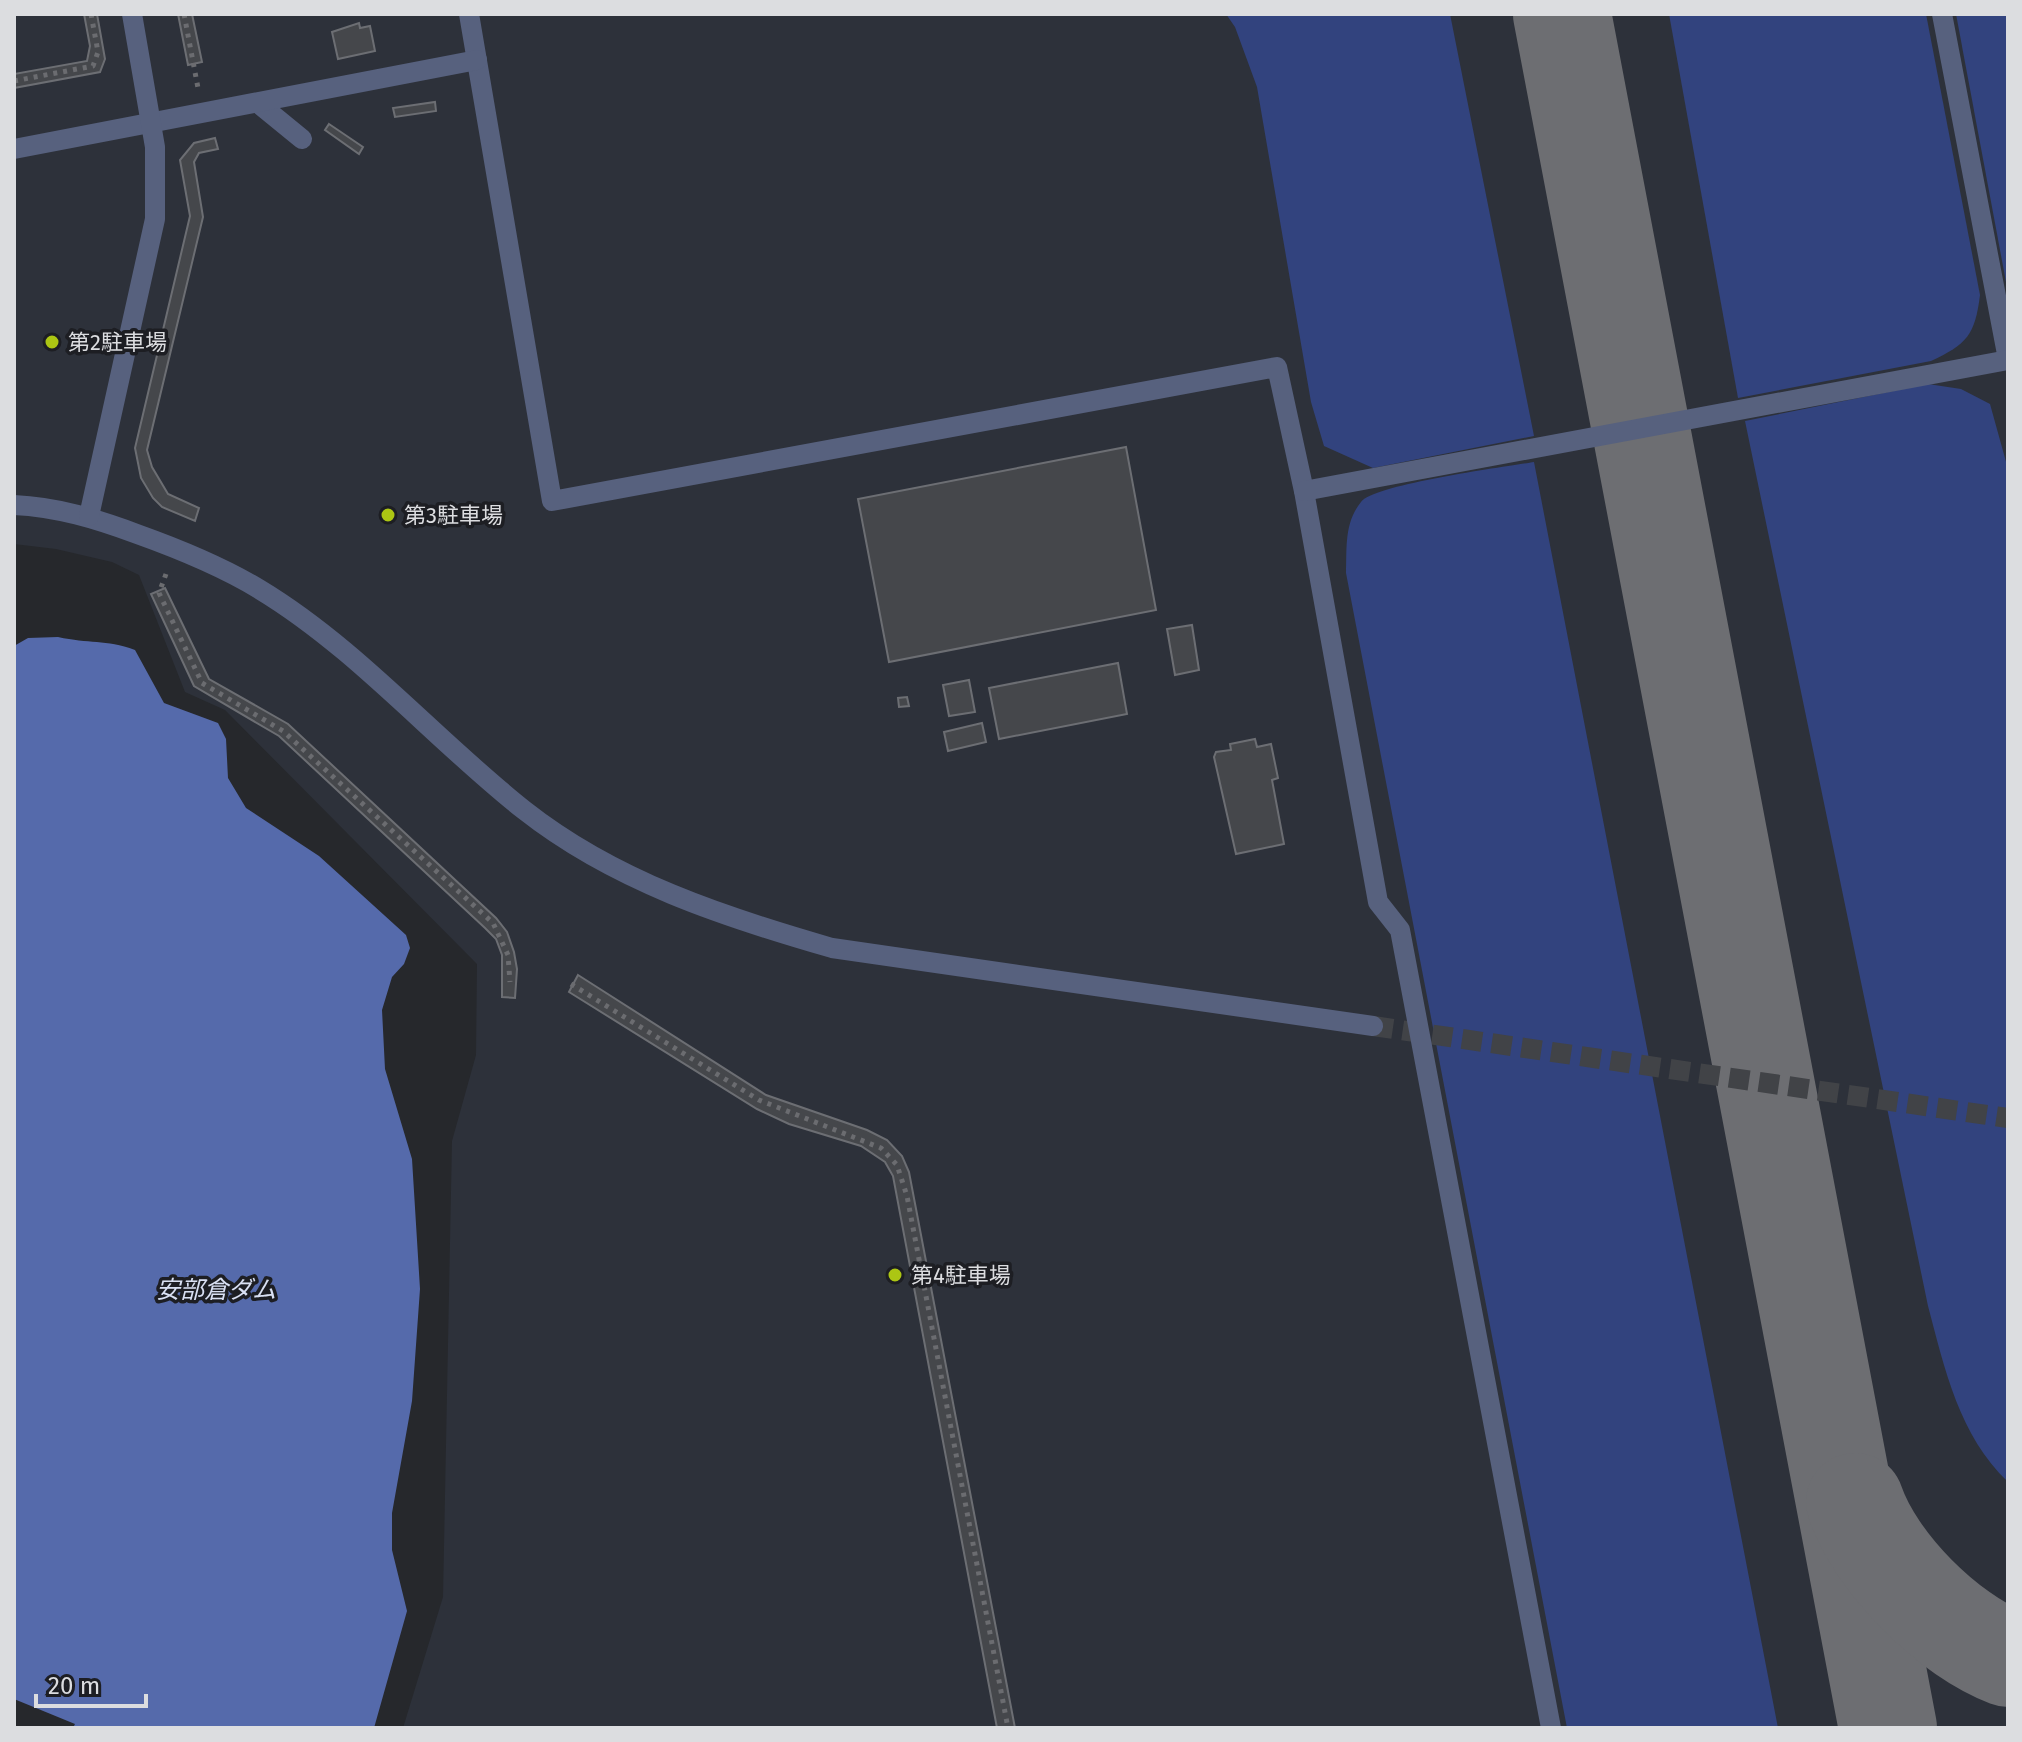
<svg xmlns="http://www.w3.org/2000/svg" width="2022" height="1742" font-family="'Fira Sans','Noto Sans JP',sans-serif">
	<rect width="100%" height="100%" fill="#26282c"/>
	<!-- built -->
	<path fill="#2d313a" d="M14,14H2008V1728H403L443,1597L452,1141L476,1055L477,964L225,710L185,692L139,575L112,562L56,549L14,544Z"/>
	<!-- green -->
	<g fill="#32437e">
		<path d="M1226,14H1450L1534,436L1373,468L1324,446L1311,402L1257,87L1235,27Z"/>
		<path d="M1669,14H1926L1980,295C1975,335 1967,344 1931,361L1738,398Z"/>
		<path d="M1956,14H2008V286L2006,282Z"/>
		<path d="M1928,384L1961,389L1990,404L2008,469V1482C1959,1435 1945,1370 1928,1306L1745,421Z"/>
		<path d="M1534,462L1778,1728H1567L1346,573C1347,548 1344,523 1361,502C1375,484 1505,467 1534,462Z"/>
	</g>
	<!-- water -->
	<path fill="#556aab" d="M58,637C89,644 105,639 135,650L164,703L218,723L226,739L228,778L246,808L319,856L406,935L410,948L404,964L392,977L382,1010L385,1069L412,1159L420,1289L412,1401L392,1513V1550L407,1611L374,1728H73L75,1724L14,1699V646L28,638Z"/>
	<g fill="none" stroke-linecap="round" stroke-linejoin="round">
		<!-- taxiway -->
		<g stroke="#6d6e72" stroke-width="98">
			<path d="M1562,14L1888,1728"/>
			<path d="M1855,1502C1876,1563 1947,1634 2008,1658"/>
		</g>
	</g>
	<!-- building -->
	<g fill="#45474b" stroke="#6c6e73" stroke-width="2">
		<path d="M84,14H97L105,59L100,72L14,88V74L87,61L90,46Z"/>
		<path d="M178,14H192L202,62L188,65Z"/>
		<path d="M359,23L360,28L370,26L375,51L338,59L332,32Z"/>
		<path d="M435,102L436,111L395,117L393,108Z"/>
		<path d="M329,124L363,147L359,154L325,130Z"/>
		<path d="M215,138L218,149L199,153L194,162L203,217L147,450L152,467L168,494L199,508L195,521L162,507L153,498L141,478L135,448L190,216L180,160L194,143Z"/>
		<path d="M1126,447L1156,610L889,662L858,499Z"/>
		<path d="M165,588L209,679L288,724L496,918L507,932L514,952L517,969L515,998L502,997V955L496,939L485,928L279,736L194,686L151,594Z"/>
		<path d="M1192,625L1199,670L1175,675L1167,629Z"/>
		<path d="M1118,663L1127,714L999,739L989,688Z"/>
		<path d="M969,680L975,712L949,716L943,685Z"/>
		<path d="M907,697L909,706L899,707L898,698Z"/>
		<path d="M982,723L986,742L948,751L944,732Z"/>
		<path d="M1255,739L1257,747L1271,744L1278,778L1272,780L1284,844L1236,854L1214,757L1216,752L1231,750L1230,744Z"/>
		<path d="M578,975L766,1095L867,1130L887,1140L902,1156L909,1172L1015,1728H997L893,1176L885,1162L861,1146L789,1124L757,1109L569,992Z"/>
	</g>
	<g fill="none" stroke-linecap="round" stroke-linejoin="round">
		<!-- minor-tunnel -->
		<path stroke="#414347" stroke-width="20" stroke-dasharray="20 10" stroke-linecap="butt" d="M1373,1026L2008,1118"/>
		<!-- path -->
		<g stroke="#6b6c70" stroke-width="5" stroke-dasharray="4 6" stroke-linecap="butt">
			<path d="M184,14L198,88"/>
			<path d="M14,81L93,66L98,52L91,14"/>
			<path d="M166,574L159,593L202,683L283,731L493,923L508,955L510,982"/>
			<path d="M571,984L759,1100L881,1148L897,1165L907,1196L1008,1728"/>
		</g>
		<!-- minor -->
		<g stroke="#57617e" stroke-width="20">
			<path d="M469,14L552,501L1277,367L1304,491L1378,902L1400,930L1551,1728"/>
			<path d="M1942,14L2008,359"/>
			<path d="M258,103L302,139"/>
			<path d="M14,149L477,60"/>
			<path d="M1304,491L2008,360"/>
			<path d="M14,505C57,507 97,519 137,534C179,549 221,566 259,589C357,648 434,739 524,810C614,881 724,917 832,948L1373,1026"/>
			<path d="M89,516L155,219V147L132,14"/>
		</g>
	</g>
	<!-- markers -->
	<g fill="#acc613" stroke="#1d1e23" stroke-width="3">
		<circle cx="52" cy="342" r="8"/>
		<circle cx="388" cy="515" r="8"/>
		<circle cx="895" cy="1275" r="8"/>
	</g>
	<g text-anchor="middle" stroke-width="7" stroke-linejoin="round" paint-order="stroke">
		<!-- poi labels -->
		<g font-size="22" fill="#dcdde0" stroke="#1d1e23" text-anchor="start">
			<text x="68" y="350">第2駐車場</text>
			<text x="404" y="523">第3駐車場</text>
			<text x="911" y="1283">第4駐車場</text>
		</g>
		<!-- water labels -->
		<g font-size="24" font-style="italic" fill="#d9e0f3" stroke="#1d1e23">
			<text x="216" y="1298">安部倉ダム</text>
		</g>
	</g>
	<!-- border -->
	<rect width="2022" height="1742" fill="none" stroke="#dcdde0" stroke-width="32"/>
	<!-- scale -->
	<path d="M36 1694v12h110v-12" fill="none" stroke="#dcdde0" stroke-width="4"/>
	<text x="48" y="1694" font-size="24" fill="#dcdde0" stroke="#1d1e23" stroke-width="6" paint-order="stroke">20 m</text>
</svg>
